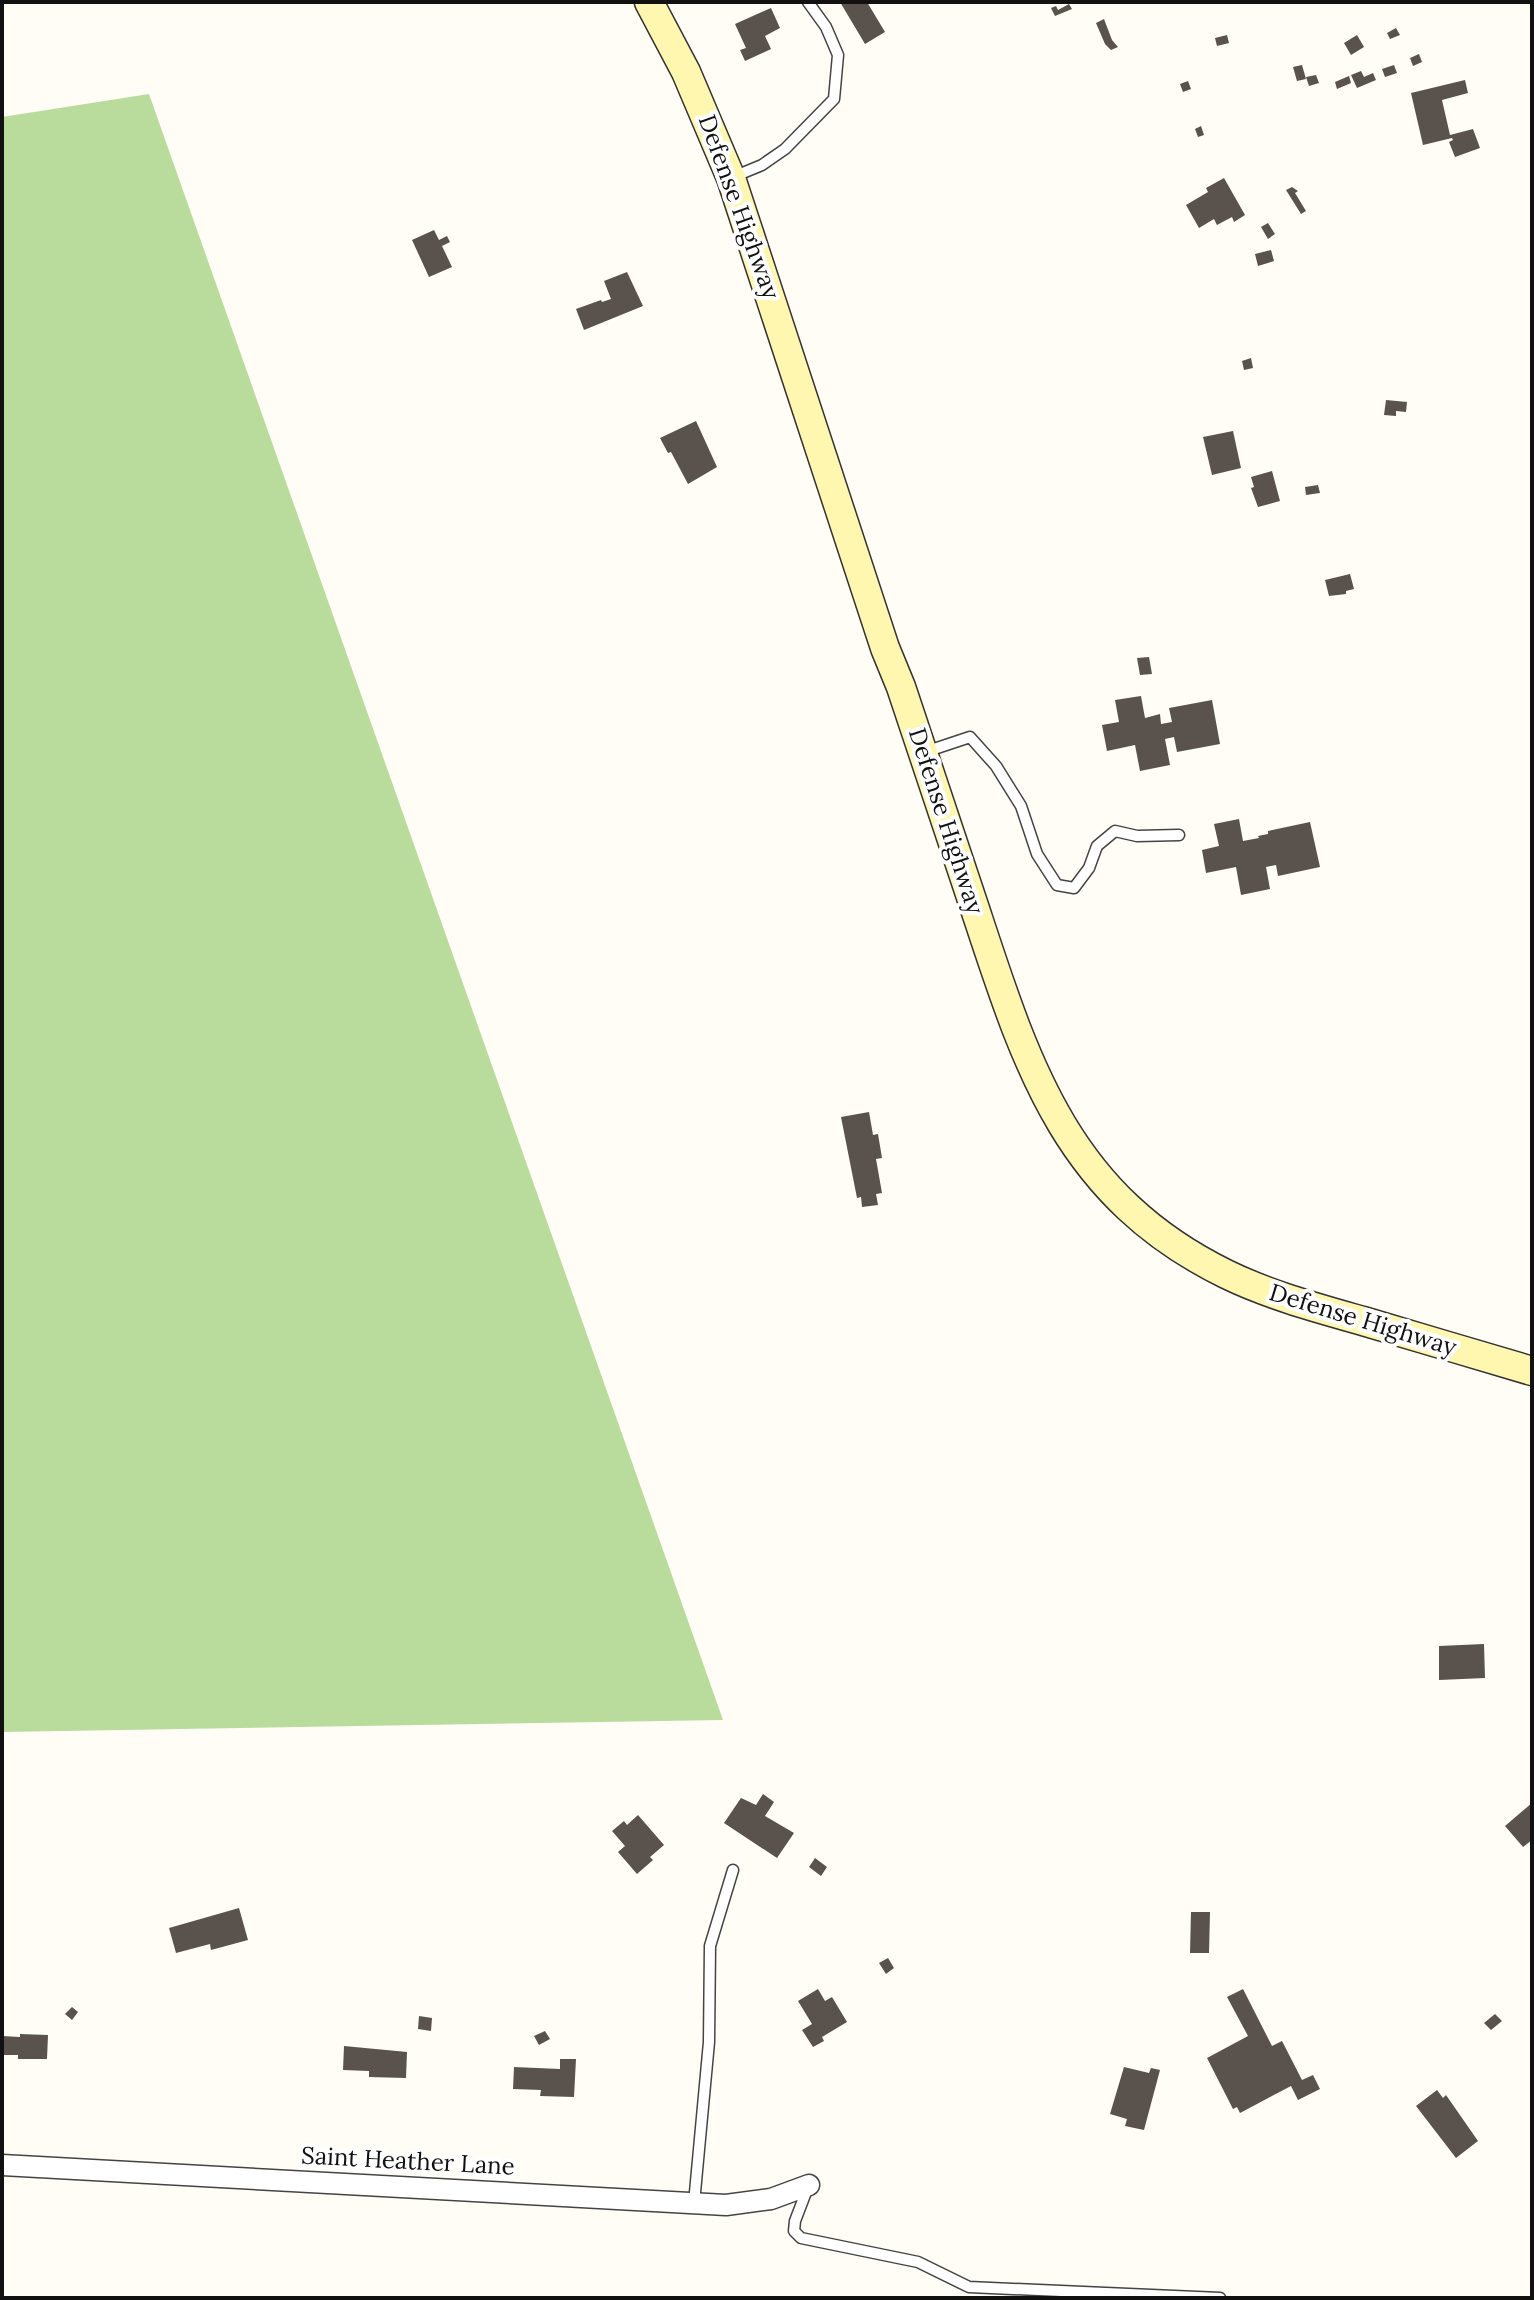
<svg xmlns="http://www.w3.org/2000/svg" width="1534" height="2300" font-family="Lora,serif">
	<rect width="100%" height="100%" fill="#fffdf5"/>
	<!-- forest -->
	<path fill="#b9dc9c" d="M149,94L723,1720L2,1732V117Z"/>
	<!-- building -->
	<g fill="#5a524d">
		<path d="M840,2H867L885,32L865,44Z"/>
		<path d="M1069,4L1072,9L1055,16L1051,8L1056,6L1058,10Z"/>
		<path d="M771,8L780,28L765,36L771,49L745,61L740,50L746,48L735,24Z"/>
		<path d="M1104,19L1112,40L1118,47L1111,50L1105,44L1096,23Z"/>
		<path d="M1396,28L1400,35L1390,39L1387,33Z"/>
		<path d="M1227,35L1229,43L1217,46L1215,38Z"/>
		<path d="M1357,35L1364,47L1351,55L1344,43Z"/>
		<path d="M1419,54L1422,62L1413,66L1410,58Z"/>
		<path d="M1302,65L1306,79L1297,81L1293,67Z"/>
		<path d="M1394,65L1397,73L1385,77L1382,69Z"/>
		<path d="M1361,71L1364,77L1373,73L1376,80L1357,88L1351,75Z"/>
		<path d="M1316,75L1319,83L1309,86L1306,77Z"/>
		<path d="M1349,76L1351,83L1337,89L1335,82Z"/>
		<path d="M1465,80L1468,93L1442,100L1450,135L1473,129L1480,148L1455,157L1449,142L1453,140L1452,138L1423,145L1411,93Z"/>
		<path d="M1188,81L1191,89L1183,92L1180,84Z"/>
		<path d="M1201,126L1204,135L1198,137L1195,129Z"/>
		<path d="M1224,178L1245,215L1234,222L1232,217L1217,225L1214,219L1199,228L1186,205L1208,192L1206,188Z"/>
		<path d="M1292,187L1298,191L1295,193L1306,211L1301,214L1286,190Z"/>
		<path d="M1268,223L1275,234L1268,239L1261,227Z"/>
		<path d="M434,230L439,240L447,236L450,242L442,246L452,267L429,277L412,240Z"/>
		<path d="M1271,250L1274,261L1258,266L1255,254Z"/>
		<path d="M627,272L643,306L584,330L576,309L601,300L602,302L611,299L604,281Z"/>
		<path d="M1251,358L1253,368L1244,370L1242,361Z"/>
		<path d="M1386,400L1407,402L1406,412L1396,411V416L1384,415Z"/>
		<path d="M696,421L717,467L688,484L671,452L668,453L660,438Z"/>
		<path d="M1233,431L1241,468L1212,475L1203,437Z"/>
		<path d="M1272,471L1280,501L1258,507L1251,488L1254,487L1251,477Z"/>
		<path d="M1318,485L1320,493L1306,495L1305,487Z"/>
		<path d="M1350,574L1354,589L1346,591V594L1329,596L1325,580Z"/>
		<path d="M1149,657L1152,674L1140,675L1137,658Z"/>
		<path d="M1141,696L1145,718L1160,714L1161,724L1172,722L1169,708L1212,700L1220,744L1177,752L1174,737L1165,739L1170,765L1140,771L1135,745L1107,751L1102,725L1119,722L1115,700Z"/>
		<path d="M1239,819L1243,841L1259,838L1258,836L1268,834V831L1310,822L1320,867L1278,876L1276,865L1266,867L1270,889L1241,895L1236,867L1206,873L1202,850L1219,846L1214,824Z"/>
		<path d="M869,1112L873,1135L878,1134L882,1158L876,1159L882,1193L876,1194L878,1205L862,1207L861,1197L857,1198L841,1117Z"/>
		<path d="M1484,1644L1485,1678L1439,1680V1646Z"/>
		<path d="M763,1794L774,1802L765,1816L794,1833L777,1858L724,1823L741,1798L756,1805Z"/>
		<path d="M1532,1803V1840L1523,1847L1505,1826Z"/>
		<path d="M638,1815L664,1845L650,1857L653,1860L637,1874L618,1852L625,1846L612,1831L624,1821L627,1825Z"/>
		<path d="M815,1858L827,1867L821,1876L809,1867Z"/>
		<path d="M239,1908L248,1940L211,1950L210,1944L176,1953L169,1928Z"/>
		<path d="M1191,1912H1210L1209,1953H1190Z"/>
		<path d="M888,1958L894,1968L886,1974L879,1963Z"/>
		<path d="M818,1989L825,2001L832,1997L847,2022L822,2037L824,2041L813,2047L802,2030L812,2024L798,2001Z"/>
		<path d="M1243,1989L1272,2046L1282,2041L1302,2080L1313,2075L1320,2089L1298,2100L1291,2086L1240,2113L1237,2107L1233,2109L1207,2058L1248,2036L1227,1997Z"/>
		<path d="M72,2007L78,2012L72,2020L65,2014Z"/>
		<path d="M1495,2014L1502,2021L1491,2030L1484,2023Z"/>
		<path d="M419,2016L432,2018L431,2031L418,2029Z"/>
		<path d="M545,2031L550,2039L539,2045L534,2036Z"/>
		<path d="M20,2034L48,2035L47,2059H18V2055H2V2036L20,2037Z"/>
		<path d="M344,2046L407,2052L406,2078L369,2077V2071L343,2070Z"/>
		<path d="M560,2059H576L574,2097L540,2096L541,2090L513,2089L514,2067L560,2069Z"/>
		<path d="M1124,2067L1149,2073L1151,2068L1160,2070L1144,2130L1125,2126L1127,2119L1110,2114Z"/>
		<path d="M1437,2090L1443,2098L1446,2095L1478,2141L1456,2158L1416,2106Z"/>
	</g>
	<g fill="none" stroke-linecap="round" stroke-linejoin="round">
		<!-- lane casing -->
		<g stroke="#444" stroke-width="13">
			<g id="lane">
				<path d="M733,177L762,165L785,149L834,99L838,55L826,27L808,2"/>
				<path d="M925,752L970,737L996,766L1021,806L1037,854L1057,885L1074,888L1089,868L1097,846L1115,831L1137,836L1179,835"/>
				<path d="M808,2187L795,2221L794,2231L801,2238L918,2262L969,2287L1220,2298"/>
				<path d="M694,2203L709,2042L710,1946L733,1870"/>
			</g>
		</g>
		<!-- street casing -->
		<g stroke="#444" stroke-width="23">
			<path id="street" d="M2,2165L726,2205L771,2199L809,2185"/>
		</g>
		<!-- secondary casing -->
		<g stroke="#333" stroke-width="31">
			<path id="secondary" d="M649,2L686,72L731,178L885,648L901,687C926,762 951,837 976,912C1027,1067 1067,1196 1226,1274C1269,1295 1317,1308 1363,1321C1419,1338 1476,1354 1532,1371"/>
		</g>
		<!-- lane -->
		<use href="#lane" stroke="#fff" stroke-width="10"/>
		<!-- street -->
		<use href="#street" stroke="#fff" stroke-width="20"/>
		<!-- secondary -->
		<use href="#secondary" stroke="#fff6b0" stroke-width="28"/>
	</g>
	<g text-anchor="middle" stroke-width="8" stroke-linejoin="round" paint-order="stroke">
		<!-- street labels -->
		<g font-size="24" fill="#111" stroke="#fff">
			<text transform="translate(739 207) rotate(70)" y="8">Defense Highway</text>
			<text transform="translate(946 821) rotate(72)" y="8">Defense Highway</text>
			<text transform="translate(1363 1320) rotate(17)" y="8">Defense Highway</text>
			<text transform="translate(408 2161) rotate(3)" y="8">Saint Heather Lane</text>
		</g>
	</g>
	<!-- border -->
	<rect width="1534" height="2300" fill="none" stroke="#111111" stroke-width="8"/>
</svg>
